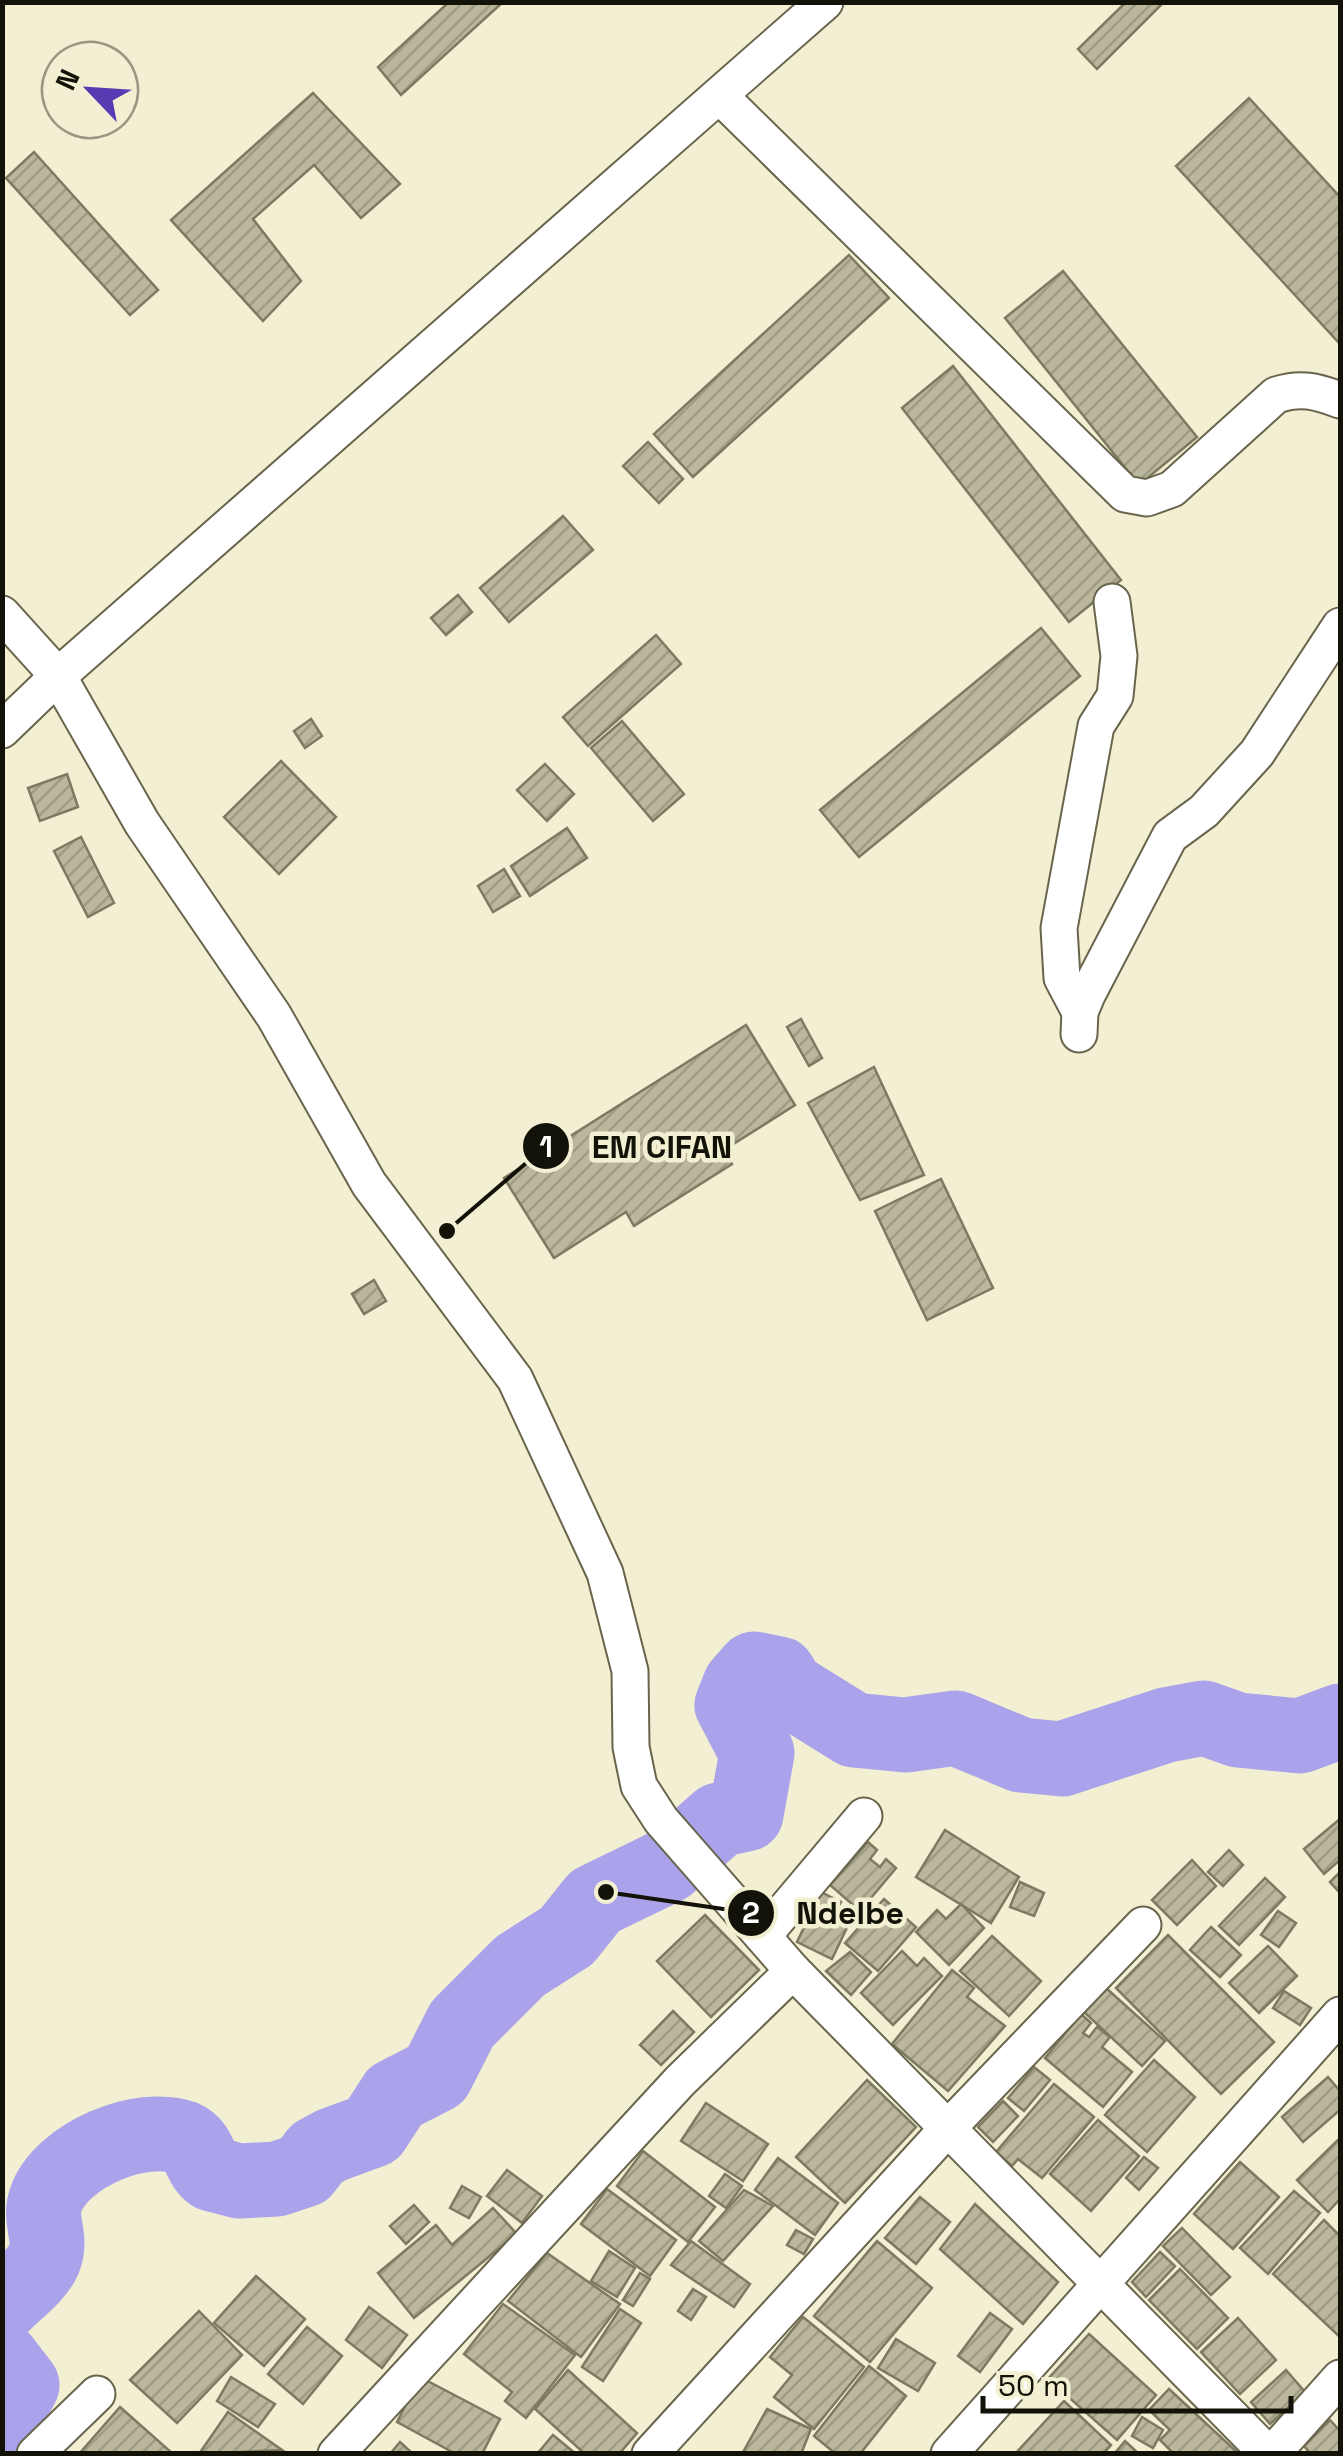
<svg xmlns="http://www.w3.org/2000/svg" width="1343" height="2456" font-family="'Space Grotesk',sans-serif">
	<defs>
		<pattern id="building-hatch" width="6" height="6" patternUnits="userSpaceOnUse" patternTransform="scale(2.5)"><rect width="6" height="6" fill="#bab79c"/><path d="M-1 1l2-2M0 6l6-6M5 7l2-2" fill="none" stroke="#9f9c85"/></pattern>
	</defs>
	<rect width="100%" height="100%" fill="#f2efd2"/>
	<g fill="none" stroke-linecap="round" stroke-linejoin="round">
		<!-- river -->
		<g stroke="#aaa2ea" stroke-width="75">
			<path d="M2,2305C15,2291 37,2276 44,2259C53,2237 38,2220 46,2199C62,2155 141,2122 184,2138C200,2145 199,2165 212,2174L239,2181L277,2179L304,2170L317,2153L332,2145L373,2130L395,2096L436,2075L462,2024L520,1966L567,1936L595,1901L667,1866L719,1820L746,1814L757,1753L732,1705L740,1685L754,1669L779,1674L788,1689L854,1730L905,1735L956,1728L1021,1755L1062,1759L1166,1725L1204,1718L1238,1730L1300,1736L1340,1721"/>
			<path d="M2,2359L22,2385L2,2423"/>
		</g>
	</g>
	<!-- building -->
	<g fill="url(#building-hatch)" stroke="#7d7a61" stroke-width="2.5">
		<path d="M449,2H503L401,95L378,67Z"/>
		<path d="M1126,2H1164L1097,69L1078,49Z"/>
		<path d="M313,93L400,184L361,218L314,165L253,219L301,281L263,321L171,220Z"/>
		<path d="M1249,98L1340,197V344L1176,166Z"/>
		<path d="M34,152L158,290L130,315L6,178Z"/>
		<path d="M849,255L889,298L693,477L654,434Z"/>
		<path d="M1063,271L1197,437L1139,485L1005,318Z"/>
		<path d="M953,366L1121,580L1069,622L902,408Z"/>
		<path d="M648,442L683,479L659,503L623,466Z"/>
		<path d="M563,516L593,550L509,622L480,588Z"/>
		<path d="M458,595L472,612L446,635L431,618Z"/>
		<path d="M1041,628L1080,676L859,857L820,810Z"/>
		<path d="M656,635L681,664L588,746L563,717Z"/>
		<path d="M311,719L322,736L305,748L294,731Z"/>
		<path d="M622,721L684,794L653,821L591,748Z"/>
		<path d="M281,761L336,817L279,874L224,817Z"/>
		<path d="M545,764L574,794L547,821L517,790Z"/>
		<path d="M67,774L78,807L40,821L28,788Z"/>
		<path d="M567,828L587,858L530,896L511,866Z"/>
		<path d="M81,837L114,903L88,917L54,851Z"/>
		<path d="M504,869L520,896L493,912L478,886Z"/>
		<path d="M801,1019L822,1058L809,1066L787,1027Z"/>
		<path d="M746,1025L795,1105L724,1150L732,1164L634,1226L626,1212L554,1258L504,1178Z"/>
		<path d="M874,1067L924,1175L860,1200L808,1103Z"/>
		<path d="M941,1179L993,1288L927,1320L875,1211Z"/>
		<path d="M374,1280L386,1301L364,1314L352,1294Z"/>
		<path d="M1340,1819V1860L1324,1874L1304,1849Z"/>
		<path d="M945,1830L1019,1877L991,1923L916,1877Z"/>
		<path d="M868,1842L877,1850L870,1859L880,1867L886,1859L896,1868L860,1911L830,1885Z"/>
		<path d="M1229,1850L1243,1865L1223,1886L1208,1872Z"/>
		<path d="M1192,1860L1216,1886L1177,1925L1152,1900Z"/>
		<path d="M1340,1872V1893L1330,1882Z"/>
		<path d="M1265,1878L1285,1897L1239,1945L1219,1926Z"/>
		<path d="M1020,1882L1044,1893L1034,1916L1010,1907Z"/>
		<path d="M821,1892L841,1902L837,1910L852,1917L832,1959L797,1942Z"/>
		<path d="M884,1899L916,1927L878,1971L845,1943Z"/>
		<path d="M961,1904L984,1928L949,1965L916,1932L937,1910L946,1919Z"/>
		<path d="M1278,1911L1296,1923L1279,1947L1261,1935Z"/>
		<path d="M705,1915L759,1970L711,2017L657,1961Z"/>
		<path d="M1211,1927L1241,1955L1220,1977L1190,1950Z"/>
		<path d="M1168,1935L1274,2042L1221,2094L1116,1988Z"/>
		<path d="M992,1936L1041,1981L1009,2016L960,1971Z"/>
		<path d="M1268,1946L1297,1976L1259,2013L1229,1983Z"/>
		<path d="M902,1951L917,1966L924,1958L942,1976L893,2025L861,1993Z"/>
		<path d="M850,1952L871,1972L851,1995L826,1971Z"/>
		<path d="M952,1970L974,1988L967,1997L1005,2026L948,2091L892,2044Z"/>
		<path d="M1106,1988L1165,2041L1142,2066L1084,2012Z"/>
		<path d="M1284,1991L1311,2008L1300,2025L1273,2008Z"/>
		<path d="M673,2011L694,2032L661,2065L640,2045Z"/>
		<path d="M1081,2014L1091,2023L1083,2033L1089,2037L1097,2027L1110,2037L1102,2047L1132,2072L1103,2107L1045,2058Z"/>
		<path d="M1154,2060L1195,2097L1147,2152L1105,2115Z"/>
		<path d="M1034,2067L1050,2080L1024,2111L1008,2098Z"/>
		<path d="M1328,2077L1340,2091V2110L1303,2142L1282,2117Z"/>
		<path d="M867,2080L916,2127L845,2203L796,2157Z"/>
		<path d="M1054,2084L1094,2117L1042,2178L1018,2159L1012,2166L996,2152Z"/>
		<path d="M1003,2101L1018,2116L993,2142L978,2127Z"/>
		<path d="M706,2103L768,2144L743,2181L681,2141Z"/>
		<path d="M1098,2120L1139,2156L1091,2211L1050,2174Z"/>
		<path d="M1340,2138V2199L1328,2212L1297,2180Z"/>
		<path d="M643,2151L715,2207L688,2242L617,2186Z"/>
		<path d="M1144,2157L1158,2168L1139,2190L1126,2178Z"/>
		<path d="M778,2158L838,2203L815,2235L755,2190Z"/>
		<path d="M1240,2162L1279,2197L1233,2249L1194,2214Z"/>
		<path d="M507,2170L542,2196L522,2223L487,2196Z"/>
		<path d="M725,2174L742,2186L726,2208L709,2196Z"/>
		<path d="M462,2186L481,2197L469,2218L450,2208Z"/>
		<path d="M607,2189L676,2240L650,2276L581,2224Z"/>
		<path d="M744,2190L773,2206L723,2261L699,2241Z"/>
		<path d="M1294,2191L1320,2213L1268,2274L1240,2248Z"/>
		<path d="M920,2197L950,2222L916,2264L885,2238Z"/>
		<path d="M975,2204L1058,2282L1023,2324L940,2249Z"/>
		<path d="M414,2205L429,2222L406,2244L390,2226Z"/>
		<path d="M493,2208L517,2234L414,2318L378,2273L436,2225L452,2245Z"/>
		<path d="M1324,2220L1340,2236V2337L1273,2274Z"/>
		<path d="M1182,2228L1230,2277L1211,2295L1163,2246Z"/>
		<path d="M796,2230L813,2239L804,2254L787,2245Z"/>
		<path d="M691,2241L750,2284L734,2307L671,2265Z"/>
		<path d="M877,2241L932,2288L870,2362L814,2316Z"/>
		<path d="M609,2251L635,2268L617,2297L591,2281Z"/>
		<path d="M1160,2252L1175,2266L1146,2297L1132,2282Z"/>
		<path d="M547,2253L620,2304L581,2357L508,2301Z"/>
		<path d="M1180,2269L1228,2318L1197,2349L1149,2300Z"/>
		<path d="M640,2273L650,2279L633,2306L623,2300Z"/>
		<path d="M256,2276L305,2319L264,2366L214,2323Z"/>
		<path d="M693,2289L706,2297L691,2320L678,2311Z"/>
		<path d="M503,2304L575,2355L526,2418L505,2401L512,2392L464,2354Z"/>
		<path d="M369,2307L407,2335L382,2368L346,2340Z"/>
		<path d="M620,2309L641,2323L603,2381L582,2367Z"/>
		<path d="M199,2311L242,2355L177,2423L130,2380Z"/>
		<path d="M990,2313L1012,2329L980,2372L958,2356Z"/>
		<path d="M803,2317L864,2367L814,2429L774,2397L792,2375L770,2357Z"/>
		<path d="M1238,2318L1276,2360L1240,2394L1201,2352Z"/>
		<path d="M307,2327L342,2356L303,2404L268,2374Z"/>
		<path d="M1089,2334L1156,2395L1117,2440L1048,2379Z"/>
		<path d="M896,2339L935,2363L918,2391L878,2368Z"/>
		<path d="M869,2366L906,2396L860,2454H836L814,2436Z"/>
		<path d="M568,2370L637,2433L619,2454H585L535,2409Z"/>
		<path d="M1286,2370L1305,2392L1270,2424L1251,2402Z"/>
		<path d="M231,2377L275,2404L258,2427L217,2401Z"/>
		<path d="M420,2377L500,2419L482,2454H456L397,2422Z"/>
		<path d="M1169,2389L1238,2453L1237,2454H1174L1160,2440L1170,2430L1149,2410Z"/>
		<path d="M1064,2401L1111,2445L1103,2454H1015Z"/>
		<path d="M120,2407L172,2453L171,2454H79Z"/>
		<path d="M767,2409L811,2429L801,2454H742Z"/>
		<path d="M228,2412L282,2450L199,2454Z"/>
		<path d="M1142,2417L1163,2430L1153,2448L1132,2436Z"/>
		<path d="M1330,2420L1340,2431V2454H1311L1304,2446Z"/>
		<path d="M553,2435L576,2454H537Z"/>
		<path d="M1125,2441L1139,2454H1114Z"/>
		<path d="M400,2442L413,2454H390Z"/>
	</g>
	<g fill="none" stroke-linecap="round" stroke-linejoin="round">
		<!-- street casing -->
		<g stroke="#69654d" stroke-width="39">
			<g id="street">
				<path d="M721,97L1125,494L1147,498L1172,489L1276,395C1301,387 1316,391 1340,400"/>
				<path d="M2,614L58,676L142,823L274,1016L369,1184L515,1379L605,1573L630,1671L631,1747L639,1786L661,1820L793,1971L1268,2454"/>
				<path d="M2,730L58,676L825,2"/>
				<path d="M1080,1012L1062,978L1059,928L1096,726L1115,696L1119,656L1112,602"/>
				<path d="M1079,1034L1080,1012L1087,995L1170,836L1204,811L1257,753L1340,626"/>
				<path d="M763,1936L864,1816"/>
				<path d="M35,2454L97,2394"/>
				<path d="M336,2454L680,2081L793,1971"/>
				<path d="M650,2454L947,2129L1143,1925"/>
				<path d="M949,2454L1340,2015"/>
				<path d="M1272,2454L1340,2378"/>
			</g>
		</g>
		<!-- street -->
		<use href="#street" stroke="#fff" stroke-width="35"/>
	</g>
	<!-- callouts -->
	<path fill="none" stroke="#131208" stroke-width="4" d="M447 1231L546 1146M606 1892L751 1913"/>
	<g fill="#131208" stroke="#f2efd2" stroke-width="4">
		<circle cx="447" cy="1231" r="10"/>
		<circle cx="606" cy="1892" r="10"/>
		<circle cx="546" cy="1146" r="25"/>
		<circle cx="751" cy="1913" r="25"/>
	</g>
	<g font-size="30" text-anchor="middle" font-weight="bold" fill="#fff">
		<text x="546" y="1157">1</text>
		<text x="751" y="1923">2</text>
	</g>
	<g font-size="32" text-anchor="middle" font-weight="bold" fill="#131208" stroke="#f2efd2" stroke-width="9" stroke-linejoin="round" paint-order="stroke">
		<text x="662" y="1158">EM CIFAN</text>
		<text x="850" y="1924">Ndelbe</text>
	</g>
	<!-- border -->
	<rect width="1343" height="2456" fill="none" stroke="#131208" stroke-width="10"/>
	<!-- north arrow -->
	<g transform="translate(90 90) rotate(295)"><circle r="48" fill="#f2efd2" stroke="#999781" stroke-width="2.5"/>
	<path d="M0-8L18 38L0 25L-18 38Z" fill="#583ab2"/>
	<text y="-15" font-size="28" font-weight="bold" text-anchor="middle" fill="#131208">N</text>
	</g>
	<!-- scale -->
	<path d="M983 2396v15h308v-15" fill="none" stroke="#131208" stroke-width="5"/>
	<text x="998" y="2396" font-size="30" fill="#131208" stroke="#f2efd2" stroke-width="8" paint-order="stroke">50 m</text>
</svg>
